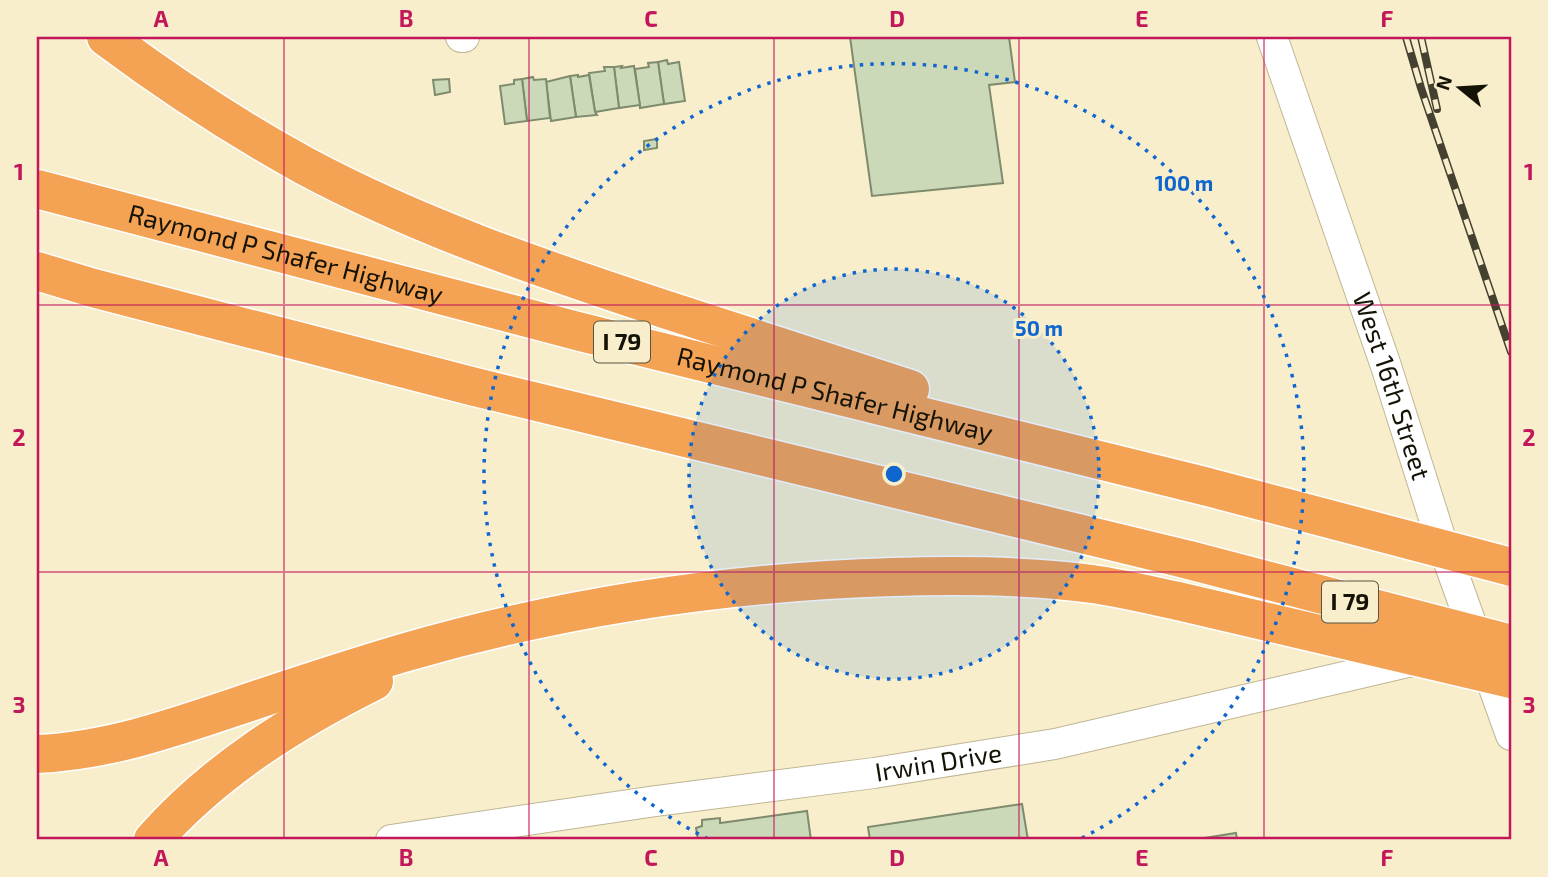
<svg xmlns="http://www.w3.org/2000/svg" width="1548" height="877" font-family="'Exo 2',sans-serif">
	<rect width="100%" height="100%" fill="#f8eecc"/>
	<!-- building -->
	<g fill="#cbd9b9" stroke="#7e8b6d" stroke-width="2">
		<path d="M850,37H1009L1015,82L989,85L1003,183L872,196Z"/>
		<path d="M667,60L668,64L679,62L685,101L664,104L658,62Z"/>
		<path d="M658,62L664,104L640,108L635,69L649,67L648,63Z"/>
		<path d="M622,66L621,68L634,66L640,105L619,108L614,67Z"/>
		<path d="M604,67H614L619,108L595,112L589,73L605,71Z"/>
		<path d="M578,75V77L589,75L595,112L597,115L576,117L570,76Z"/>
		<path d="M570,76L576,117L551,121L546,82Z"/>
		<path d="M533,77L534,80L546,79L550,118L527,121L522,79Z"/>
		<path d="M449,79L450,92L435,95L433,80Z"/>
		<path d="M522,79L527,121L505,124L500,86L514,84V80Z"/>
		<path d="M657,139V148L644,150V141Z"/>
		<path d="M1022,804L1028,840H870L868,827Z"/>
		<path d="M807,811L811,840H698L696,828L702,826V820L720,818V823Z"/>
		<path d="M1236,833L1237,840H1192Z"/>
	</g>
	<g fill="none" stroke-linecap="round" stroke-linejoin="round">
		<!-- minor casing -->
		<g stroke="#bfb695" stroke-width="32">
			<g id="minor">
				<path d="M461,37H464"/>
				<path id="s1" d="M1272,37L1386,366L1440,537L1511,735"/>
				<path id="s2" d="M391,840L656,801L874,773L1055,744L1421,659"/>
			</g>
		</g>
		<!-- highway casing -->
		<g stroke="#fff" stroke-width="41">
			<g id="highway">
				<path d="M106,37C169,84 236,128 305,166C419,227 542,269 664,309C746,336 828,363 910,389"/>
				<path id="s3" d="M37,189L581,332L1208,487"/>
				<path d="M37,271L93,288L471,386L1189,560"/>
				<path d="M37,754C106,751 170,729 235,707C291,688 346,670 403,653C565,606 725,582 893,577C959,575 1027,575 1092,584C1121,588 1150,595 1178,601"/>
				<path d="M153,840C214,771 292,722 374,681"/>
			</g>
		</g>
		<!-- minor -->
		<use href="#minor" stroke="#fff" stroke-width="30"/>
		<!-- highway -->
		<use href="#highway" stroke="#f4a254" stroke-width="38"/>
		<!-- rail casing -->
		<g stroke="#454130" stroke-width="8">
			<g id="rail">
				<path d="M1406,37L1421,88L1511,352"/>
				<path d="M1421,37L1437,109"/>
			</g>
		</g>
		<!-- rail -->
		<use href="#rail" stroke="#f8eecc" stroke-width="5" stroke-dasharray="16" stroke-linecap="butt"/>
		<!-- highway-bridge casing -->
		<g stroke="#fff" stroke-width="41" stroke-linecap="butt">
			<g id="highway-bridge">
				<path d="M1208,487L1511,567"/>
				<path d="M1189,560L1511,644"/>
				<path d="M1178,601L1511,679"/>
			</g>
		</g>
		<!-- highway-bridge -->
		<use href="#highway-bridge" stroke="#f4a254" stroke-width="38"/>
	</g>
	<!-- grid -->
	<path fill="none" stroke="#c2185b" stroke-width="2" stroke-opacity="0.55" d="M284,37V840M529,37V840M774,37V840M1019,37V840M1264,37V840M37,305H1511M37,572H1511"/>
	<!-- distance rings -->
	<circle cx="894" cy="474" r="205" fill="#1066cf" fill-opacity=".12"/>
	<g fill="none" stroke="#1066cf" stroke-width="3.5" stroke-dasharray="3.5 7">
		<circle cx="894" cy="474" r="205"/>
		<path d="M708 839A410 410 0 1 1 1080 839"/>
	</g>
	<g text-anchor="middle" stroke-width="6" stroke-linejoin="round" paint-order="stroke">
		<!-- shield labels -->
		<g fill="#f8eecc" stroke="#595441" stroke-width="2">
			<rect x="594" y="321.5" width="56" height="41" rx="5"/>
			<rect x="1322" y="581.5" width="56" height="41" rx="5"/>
		</g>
		<g font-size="24" font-weight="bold" fill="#151206">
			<text x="622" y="350">I 79</text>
			<text x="1350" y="610">I 79</text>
		</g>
		<!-- street labels -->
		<g font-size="26" fill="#151206" stroke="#f8eecc">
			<text dy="9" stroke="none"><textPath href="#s3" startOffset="257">Raymond P Shafer Highway</textPath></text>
			<text dy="9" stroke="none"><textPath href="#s1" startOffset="369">West 16th Street</textPath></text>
			<text dy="9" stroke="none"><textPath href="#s3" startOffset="824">Raymond P Shafer Highway</textPath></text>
			<text dy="9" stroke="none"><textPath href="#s2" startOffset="553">Irwin Drive</textPath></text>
		</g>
	</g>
	<circle cx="894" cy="474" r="10" fill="#1066cf" stroke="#f8eecc" stroke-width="3.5"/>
	<g font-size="21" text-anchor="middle" font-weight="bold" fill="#1066cf" stroke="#f8eecc" stroke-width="6" stroke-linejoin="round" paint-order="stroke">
		<text x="1184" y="191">100 m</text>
		<text x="1039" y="336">50 m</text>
	</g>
	<!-- border -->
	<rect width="1548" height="877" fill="none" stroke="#f8eecc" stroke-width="77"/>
	<!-- north arrow -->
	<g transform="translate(1460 88) rotate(288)" stroke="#f8eecc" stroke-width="5" paint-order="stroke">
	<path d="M0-5L12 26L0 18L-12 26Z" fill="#151206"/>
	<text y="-10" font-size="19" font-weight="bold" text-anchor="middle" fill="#151206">N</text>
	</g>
	<rect x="38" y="38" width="1472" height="800" fill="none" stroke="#c2185b" stroke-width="2.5"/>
	<g font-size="23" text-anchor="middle" font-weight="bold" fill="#c2185b">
		<text x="161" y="27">A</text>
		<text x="406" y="27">B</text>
		<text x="651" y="27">C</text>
		<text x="897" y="27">D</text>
		<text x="1142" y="27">E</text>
		<text x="1387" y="27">F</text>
		<text x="19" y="180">1</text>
		<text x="1529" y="180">1</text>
		<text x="19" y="446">2</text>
		<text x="1529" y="446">2</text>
		<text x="19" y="713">3</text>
		<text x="1529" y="713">3</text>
		<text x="161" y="866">A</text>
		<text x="406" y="866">B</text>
		<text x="651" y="866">C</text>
		<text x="897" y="866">D</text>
		<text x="1142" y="866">E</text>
		<text x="1387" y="866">F</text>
	</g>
</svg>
